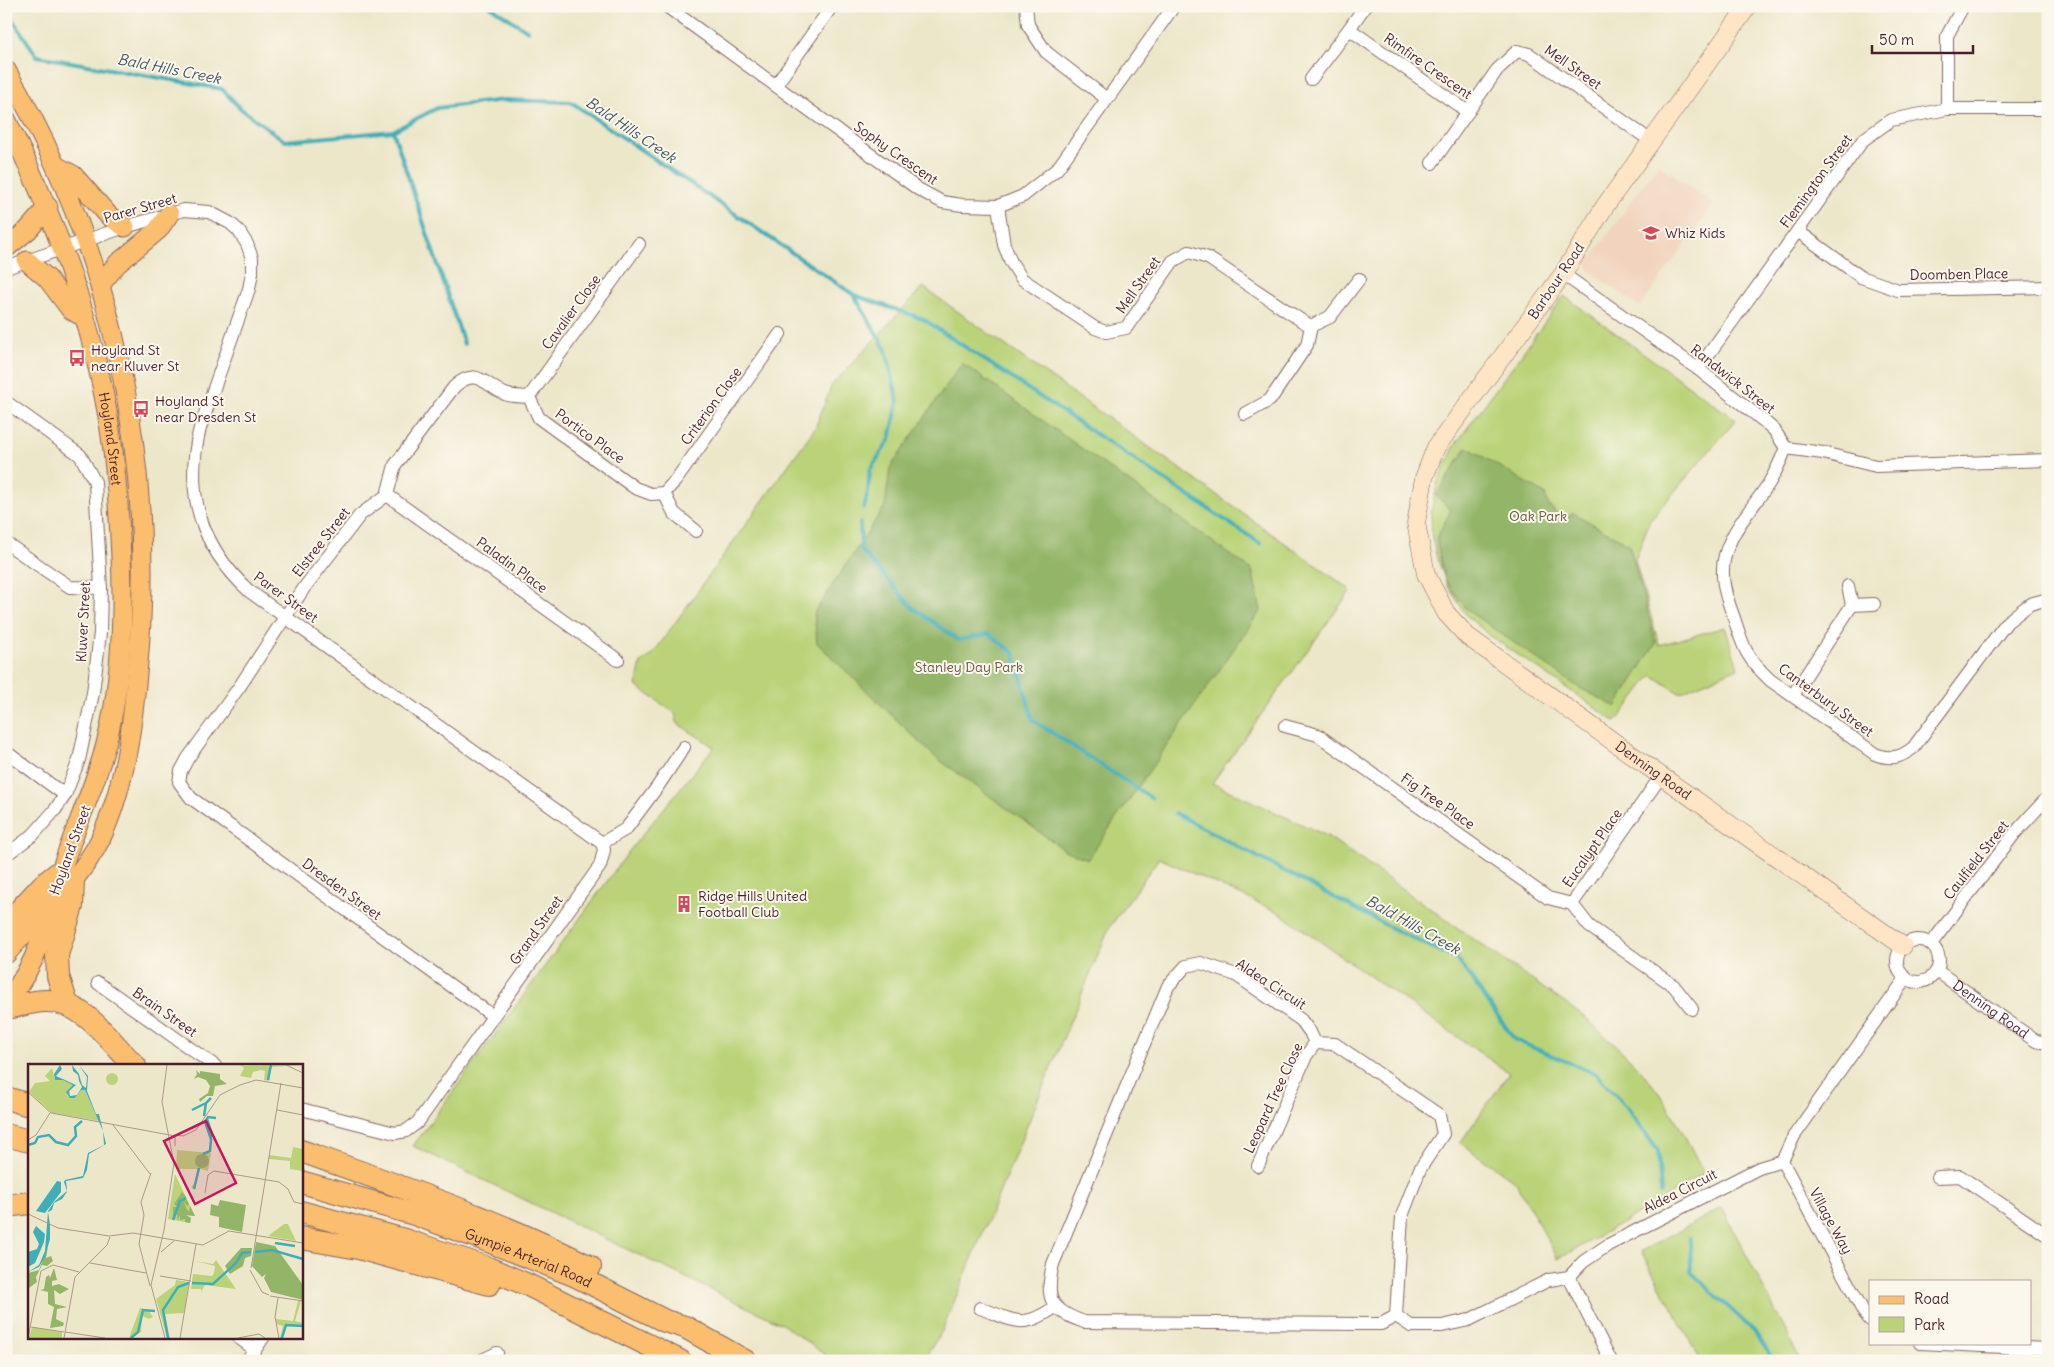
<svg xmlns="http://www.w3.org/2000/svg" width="2054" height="1367" font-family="Delius,sans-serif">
	<rect width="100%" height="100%" fill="#fbf7ec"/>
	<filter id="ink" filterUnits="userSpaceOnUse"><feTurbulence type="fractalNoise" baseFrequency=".02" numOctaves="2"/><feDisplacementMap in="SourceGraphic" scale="10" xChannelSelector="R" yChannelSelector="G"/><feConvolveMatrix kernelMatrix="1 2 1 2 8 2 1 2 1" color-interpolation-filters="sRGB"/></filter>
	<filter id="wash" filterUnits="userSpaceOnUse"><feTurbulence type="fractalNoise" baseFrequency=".0096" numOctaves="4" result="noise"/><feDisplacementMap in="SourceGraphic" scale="20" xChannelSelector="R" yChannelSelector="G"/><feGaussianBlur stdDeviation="1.12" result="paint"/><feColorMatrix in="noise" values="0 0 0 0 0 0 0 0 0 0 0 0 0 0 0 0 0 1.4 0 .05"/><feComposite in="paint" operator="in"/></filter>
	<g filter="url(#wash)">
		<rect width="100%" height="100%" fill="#ede7ca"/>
		<!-- built -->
		<path fill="#f2d4be" d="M1658,164L1714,204L1640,307L1588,270L1587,266L1588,262Z"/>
		<!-- green -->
		<g fill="#bad378" stroke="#827952">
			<path d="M923,287L1351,590L1212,783L1327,836L1583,1016C1605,1036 1628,1055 1647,1078C1671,1106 1687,1141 1704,1173L1625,1222L1558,1259L1516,1182L1460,1143L1509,1073L1278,912L1159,858L1109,928L942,1331L923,1361H834L782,1324L413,1146L630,850L714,747L677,723L675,713L636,686L641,663L652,655L815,428L832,385Z"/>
			<path d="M1564,296L1736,420L1650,520L1635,560L1659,645L1725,627L1738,668L1679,693L1652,675L1616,722L1489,635L1467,616L1448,587L1437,558L1432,538L1431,513L1437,484L1455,445Z"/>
			<path d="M1722,1208L1801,1361H1701L1641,1251Z"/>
		</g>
		<!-- forest -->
		<g fill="#93b568" stroke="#6e6a4a">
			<path d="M962,363L1252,570L1261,610L1088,859L1066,851L934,756L817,643L814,613L885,506L890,468Z"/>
			<path d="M1467,447L1545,494L1548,504L1562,519L1566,518L1573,513L1629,544L1656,643L1616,707L1578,687L1468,611L1445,580L1436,539L1451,510L1436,496Z"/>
		</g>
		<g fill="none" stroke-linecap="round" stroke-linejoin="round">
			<!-- stream -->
			<g stroke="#3eaeb8" stroke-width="4">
				<path d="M490,6L528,31"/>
				<path d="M6,10L37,56L222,89L240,108L285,141L393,131L437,108L504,100L571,102L854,295L886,350L898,402L890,439L870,470L868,491L864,508"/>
				<path d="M393,131L464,344"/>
				<path d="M854,295L923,319L1261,544"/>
				<path d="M860,523L861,550L912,607L958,640L989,634L1014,653L1033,720L1151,798"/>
				<path d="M1175,813L1399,932L1457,959L1515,1040L1596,1074L1627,1107L1658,1151L1661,1193"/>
				<path d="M1690,1238L1691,1272L1754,1331L1774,1361"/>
			</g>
		</g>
	</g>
	<g filter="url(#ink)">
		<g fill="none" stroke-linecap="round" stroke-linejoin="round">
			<!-- street casing -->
			<g stroke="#836563" stroke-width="14">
				<g id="street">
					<path d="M666,6L918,189L942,202L962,205L998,206L1023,196L1057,169L1174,6"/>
					<path d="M1026,6L1028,25L1046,52L1107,99"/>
					<path d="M1349,29L1365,6"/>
					<path d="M1311,79L1349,29L1468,112"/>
					<path d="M776,85L832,6"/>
					<path d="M1947,109V36L1963,6"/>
					<path d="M1432,163L1497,70L1517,51L1529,54L1651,141"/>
					<path d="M998,206L1004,245L1011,262L1022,279L1095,328L1106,332L1126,328L1173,261L1189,252L1208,258L1302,321L1311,326L1330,317L1359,279"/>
					<path d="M1799,232L1861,277L1898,290L2048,287"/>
					<path d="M6,268L125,227L184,210L209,212L230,223L238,230L247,244L252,258V273L249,289L200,428C184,493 200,545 249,591L602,843"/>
					<path d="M1563,274L1698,369L1765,422L1774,430L1786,448L1823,453L1876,466L2048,460"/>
					<path d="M1698,369L1863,140L1891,120L1947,109H2048"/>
					<path d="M529,397L639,244"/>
					<path d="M6,402L80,455L95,482L101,588L100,633L93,693L79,760L65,795L55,810L33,835L6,855"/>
					<path d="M1245,414L1270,400L1307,345L1311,326"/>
					<path d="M1786,448C1781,460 1776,472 1769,483C1752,510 1721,539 1723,574C1723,589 1729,604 1734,618C1744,649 1746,657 1770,680L1875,754C1890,760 1900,758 1913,748L2007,622L2030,604L2048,599"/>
					<path d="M664,493L676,480L780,334"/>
					<path d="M387,495L618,660"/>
					<path d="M6,543L70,587L101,588"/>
					<path d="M1852,605L1874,604"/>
					<path d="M1793,695L1852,605L1848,586"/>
					<path d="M1285,726L1318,735L1548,898L1572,904"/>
					<path d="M6,752L65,795"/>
					<path d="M1661,776L1572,904L1589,926L1674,986L1692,1009"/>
					<circle cx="1918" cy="961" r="21"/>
					<path d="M1931,944L2015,833L2048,797"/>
					<path d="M1201,963L1236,975L1301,1020L1310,1032L1315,1043L1335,1044L1439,1115L1443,1134L1420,1169L1402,1216L1396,1316L1381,1324H1365L1084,1322C1050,1310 1045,1299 1053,1264L1168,986L1186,966Z"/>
					<path id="s1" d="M1937,971L2030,1037L2036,1041L2048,1043"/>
					<path d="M98,983L215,1066"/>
					<path d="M493,1016L191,798L179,782L181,771L188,758L240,686L304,588L360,515L387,495L395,465L454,387C476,366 485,385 505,394C512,397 521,396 529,397L539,418L635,488L651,494L664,493L674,513L696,531"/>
					<path d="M301,1109L395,1133L406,1131L418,1122L600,866L604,850L602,843L626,829L658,786L684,747"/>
					<path d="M1782,1161L1863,1311L1870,1320"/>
					<path d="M1258,1166L1306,1056L1315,1043"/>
					<path d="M1938,1177L1960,1176L2048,1236"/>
					<path d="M1569,1277L1611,1361"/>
					<path d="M980,1308C1016,1321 1022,1330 1055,1307"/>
					<path d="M1396,1316L1411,1326H1442L1469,1320L1549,1280L1569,1277L1583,1262L1608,1245L1759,1168L1782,1161L1794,1136L1906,978"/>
					<path d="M239,1338L255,1350"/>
					<path d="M1920,1343L2048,1349"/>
					<path d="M247,1361L263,1338"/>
					<path d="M480,1361L497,1353"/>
				</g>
			</g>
			<!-- secondary casing -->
			<g stroke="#836563" stroke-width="19">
				<g id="secondary">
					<path id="s2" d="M1748,6L1605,206L1563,274L1436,447L1424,478L1416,523L1426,574L1446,613L1467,636L1661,776L1903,946"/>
				</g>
			</g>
			<!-- primary casing -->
			<g stroke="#836563" stroke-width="21">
				<g id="primary">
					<path d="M6,70C113,252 158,465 137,674C132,729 124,790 100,840C78,884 37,917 6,954"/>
					<path id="s3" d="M6,119C53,213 90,313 108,417C115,457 118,497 120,537C124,599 123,662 111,722C102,770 81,813 65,859C55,886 50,916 40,943C32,965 20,985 6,1004"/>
					<path d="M56,166L73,175L109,216L125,227"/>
					<path d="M6,248L28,230L48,207"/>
					<path d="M27,261L47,278L71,310L84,317"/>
					<path d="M100,285L117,264L158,230L169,214"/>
				</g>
			</g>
			<!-- highway casing -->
			<g stroke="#836563" stroke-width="24">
				<g id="highway">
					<path d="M6,925L43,885L61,871"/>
					<path d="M67,1004L58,976L57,955L72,906L73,880"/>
					<path d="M6,1008C20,1006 34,1000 48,1001C85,1002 110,1042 135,1066"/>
					<path d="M6,1098L29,1105"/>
					<path d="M6,1135L29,1141"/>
					<path d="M301,1151C399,1186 498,1220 590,1267"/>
					<path id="s4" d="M301,1182L414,1214L496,1244L574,1275L665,1321L685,1327L745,1361"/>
					<path d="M6,1206L29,1203"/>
					<path d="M301,1212L405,1240L488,1268L528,1285L680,1361"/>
					<path d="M301,1238L358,1248L489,1284"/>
				</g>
			</g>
			<!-- street -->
			<use href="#street" stroke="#fff" stroke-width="12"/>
			<!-- secondary -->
			<use href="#secondary" stroke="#fde5c5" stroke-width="18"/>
			<!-- primary -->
			<use href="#primary" stroke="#fbbd6e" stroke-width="19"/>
			<!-- highway -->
			<use href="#highway" stroke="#fbbd6e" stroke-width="22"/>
		</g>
	</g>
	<!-- icons -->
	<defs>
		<g id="school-bare" transform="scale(1.35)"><path d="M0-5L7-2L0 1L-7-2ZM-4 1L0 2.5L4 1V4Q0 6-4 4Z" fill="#d1495b" stroke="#fbf7ec" stroke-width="2.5" paint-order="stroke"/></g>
		<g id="bus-bare" transform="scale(1.35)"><path d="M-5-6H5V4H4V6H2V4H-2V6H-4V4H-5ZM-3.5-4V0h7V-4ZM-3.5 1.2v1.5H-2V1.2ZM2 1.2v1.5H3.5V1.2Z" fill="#d1495b" stroke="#fbf7ec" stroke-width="2.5" paint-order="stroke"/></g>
		<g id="building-bare" transform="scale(1.35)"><path d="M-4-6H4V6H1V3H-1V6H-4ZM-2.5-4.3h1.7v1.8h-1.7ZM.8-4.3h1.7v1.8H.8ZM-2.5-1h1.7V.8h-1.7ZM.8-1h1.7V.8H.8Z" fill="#d1495b" stroke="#fbf7ec" stroke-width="2.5" paint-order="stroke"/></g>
	</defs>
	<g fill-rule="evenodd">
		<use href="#school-bare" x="1651" y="233"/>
		<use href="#bus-bare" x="77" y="358"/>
		<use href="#bus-bare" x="141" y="409"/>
		<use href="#building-bare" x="684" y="904"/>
	</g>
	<g text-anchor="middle" stroke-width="4" stroke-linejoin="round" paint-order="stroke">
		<!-- street labels -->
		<g font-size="14" fill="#4a1f2b" stroke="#fbf7ec">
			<text transform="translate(1428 66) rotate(35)" y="5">Rimfire Crescent</text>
			<text transform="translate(1573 67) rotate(35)" y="5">Mell Street</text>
			<text transform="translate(896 153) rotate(35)" y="5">Sophy Crescent</text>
			<text transform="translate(1816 181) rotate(-54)" y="5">Flemington Street</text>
			<text transform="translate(140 208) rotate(-16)" y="5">Parer Street</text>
			<text transform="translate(1959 274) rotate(-1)" y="5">Doomben Place</text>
			<text transform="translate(1556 281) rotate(-56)" y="5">Barbour Road</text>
			<text transform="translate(1138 285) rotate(-55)" y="5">Mell Street</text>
			<text transform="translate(571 312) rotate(-54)" y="5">Cavalier Close</text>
			<text transform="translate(1733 379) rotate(38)" y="5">Randwick Street</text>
			<text transform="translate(711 406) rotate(-54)" y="5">Criterion Close</text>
			<text transform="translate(590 436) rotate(36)" y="5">Portico Place</text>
			<text dy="5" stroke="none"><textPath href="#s3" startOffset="338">Hoyland Street</textPath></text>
			<text transform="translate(321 542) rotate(-52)" y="5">Elstree Street</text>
			<text transform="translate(512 565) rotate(36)" y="5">Paladin Place</text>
			<text transform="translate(286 597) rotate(36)" y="5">Parer Street</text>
			<text transform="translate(83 622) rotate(-87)" y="5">Kluver Street</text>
			<text transform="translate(1826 700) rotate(36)" y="5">Canterbury Street</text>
			<text dy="5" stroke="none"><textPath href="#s2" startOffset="976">Denning Road</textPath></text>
			<text transform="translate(1438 801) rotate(35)" y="5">Fig Tree Place</text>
			<text transform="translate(1592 848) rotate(-55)" y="5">Eucalypt Place</text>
			<text transform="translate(70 850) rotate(-70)" y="5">Hoyland Street</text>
			<text transform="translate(1976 860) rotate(-52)" y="5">Caulfield Street</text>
			<text transform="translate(342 889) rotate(36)" y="5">Dresden Street</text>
			<text transform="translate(536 930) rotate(-55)" y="5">Grand Street</text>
			<text transform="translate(1271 984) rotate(33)" y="5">Aldea Circuit</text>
			<text dy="5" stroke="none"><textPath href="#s1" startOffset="66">Denning Road</textPath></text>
			<text transform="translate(165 1012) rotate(35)" y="5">Brain Street</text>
			<text transform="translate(1273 1098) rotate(-65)" y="5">Leopard Tree Close</text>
			<text transform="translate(1680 1191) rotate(-27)" y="5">Aldea Circuit</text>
			<text transform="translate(1831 1221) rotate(61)" y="5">Village Way</text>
			<text dy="5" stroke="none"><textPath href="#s4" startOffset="240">Gympie Arterial Road</textPath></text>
		</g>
		<!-- poi labels -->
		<g font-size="14" fill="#4a1f2b" stroke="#fbf7ec" text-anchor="start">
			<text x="1665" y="238">Whiz Kids</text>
			<text x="91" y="355">Hoyland St<tspan x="91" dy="16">near Kluver St</tspan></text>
			<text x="155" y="406">Hoyland St<tspan x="155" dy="16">near Dresden St</tspan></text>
			<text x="698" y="901">Ridge Hills United<tspan x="698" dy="16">Football Club</tspan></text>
		</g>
		<!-- park labels -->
		<g font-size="14" fill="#6c5542" stroke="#fbf7ec">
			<text x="1538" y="521">Oak Park</text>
			<text x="969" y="672">Stanley Day Park</text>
		</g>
		<!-- water labels -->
		<g font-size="15" font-style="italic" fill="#455863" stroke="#fbf7ec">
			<text transform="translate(169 69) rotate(11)" y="5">Bald Hills Creek</text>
			<text transform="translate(631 130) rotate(34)" y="5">Bald Hills Creek</text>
			<text transform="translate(1413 925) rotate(29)" y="5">Bald Hills Creek</text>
		</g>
	</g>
	<!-- overview -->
	<g transform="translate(28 1064)">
		<rect width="275" height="275" fill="#ede7ca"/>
		<path d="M212,1L217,2L275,1L243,3L241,17L236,16L237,7L233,6L225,8L223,14L212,12L216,4ZM24,4L27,16L35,15L46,21L39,31L47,34L53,26H57L71,57L24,49L1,28L7,19L22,17L17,12ZM78 15a6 6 0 1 1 12 0a6 6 0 1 1-12 0ZM265,83L275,85V107L262,105V97L241,95V91L263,94ZM149,86L183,89L180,107L172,105L167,126L163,123L168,118L169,105H148ZM147,110L167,152L158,151L163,154L162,159L140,155ZM256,160H260L268,177L240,172ZM188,196L208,225L177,221L173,228V225H163L165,210L184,212L186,209L187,202L167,197L185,200ZM148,216L161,218L156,249L137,250L142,274H139L128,235L147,221ZM270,237H273L267,257L275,259V263L259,262L254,274H252L255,262L248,260V255L265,257ZM112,244L128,248L121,247L125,253L121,255L114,252L113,268L101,274ZM4,263L34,268V274H1Z" fill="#bad378"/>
		<path d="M168,6L172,10V7L192,10V15L199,20L187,22L185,32H179L172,38L171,35L180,29L182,22L178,16L170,13L166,15L169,10ZM167 97a7 7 0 1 1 14 0a7 7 0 1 1-14 0ZM154,128L158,133L155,136L158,135L161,140L159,142L156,137L158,144L161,148L162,142L167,152L158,151L163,154L162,159L157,158V155L152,156V151L150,156L149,150L145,155V143H150L146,140ZM192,136L218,141L214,168L191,163V153L182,151L183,140L190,142ZM228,178L247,182L275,221V236L243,228L236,214L238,210L234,213L224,202ZM20,183L18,194L23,192L25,197L19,202L14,201L8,213L9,218L1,224L0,209L11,206ZM213,184H224L223,192L217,194L215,202L202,210L197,202ZM26,204L29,216L24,217V222L31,220L41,225L32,230L26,226L27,240L39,243L29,245L28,255L36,259L35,262L22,264L26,243L20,240V228L12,226L16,225L18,213L21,211L22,214Z" fill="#93b568"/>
		<path d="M32,1L34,5L28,12L48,21L41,27L42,32L49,31L54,23L51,17L50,11L45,7L44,1L51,10L54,21L58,24L59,13L51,1L60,12L59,27L68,50H71L78,80L61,90L59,106L55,114L38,117L39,125V128L34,135L26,139L24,146L20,148L22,160V175L17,193L11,203L0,208L11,201L17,187L20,147L26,138L39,127L36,118L37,116L55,112L60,89L76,81L75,67L57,26H53L47,34H42L38,28L45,21L35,16H27L26,10ZM29,117L33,118V128L17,149L8,147ZM8,162L17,170L16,178L7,199L0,203V188L9,185L11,180L5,168Z" fill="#3eaeb8"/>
		<path fill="none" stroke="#3eaeb8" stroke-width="2.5" d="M240,16L243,1M164,46L178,39M176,52L178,39L183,34M179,55L185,73M0,81L7,79L10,73L21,71L28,78L40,81L48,72L47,63L54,57M175,90L182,87L183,75L177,58L180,53L188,54M166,125L171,104M145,156L152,137L158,134M247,179L267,182M227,188L244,186L275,195M164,219L185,220L208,199L214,189L223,188M103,274L110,268L115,246L127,247M140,274L135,246L150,223L161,219M254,274L258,261L275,262"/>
		<path fill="none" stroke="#ac978a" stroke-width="1" d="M258,1L275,9M0,28L23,49L147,72V82M249,46L275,51M85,61L122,110M146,71L155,72L168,66L192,31L212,21L228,16L275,24M0,76L8,71L22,49M177,129L180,111L186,107L251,118L260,125L266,138L275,140M0,150L30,164L81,172L105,169L175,181L201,167L275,179M133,188L146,177M62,199L118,209M223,204L253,19M222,206L234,228L241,231M132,212L163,217M122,222L111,180L116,151L113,138L123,109M242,232L275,237M250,234L247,253L251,274M3,263L36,268M37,268L77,274M0,274L13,207L25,201L51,208M36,274L47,213L79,181L82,173M137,274L123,221L136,166L146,99L134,38L139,1M152,274L168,180M210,274L231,270L237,274"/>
		<path fill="#c2185b" fill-opacity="0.15" stroke="#c2185b" stroke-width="2.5" d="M178,57L208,119L167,140L136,77Z"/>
		<rect width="275" height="275" fill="none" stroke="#4a1f2b" stroke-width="2.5"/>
	</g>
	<!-- margin -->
	<rect width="2054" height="1367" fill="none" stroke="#fbf7ec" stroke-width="25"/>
	<!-- legend -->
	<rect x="1869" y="1280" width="162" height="65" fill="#fbf7ec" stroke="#b4a19f"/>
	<rect x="1879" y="1296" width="25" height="8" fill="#fbbd6e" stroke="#b4a19f"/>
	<text x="1914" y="1304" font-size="15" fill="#4a1f2b">Road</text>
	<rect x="1879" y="1317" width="25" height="15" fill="#bad378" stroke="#b4a19f"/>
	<text x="1914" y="1330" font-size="15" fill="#4a1f2b">Park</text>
	<!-- scale -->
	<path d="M1872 45v8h101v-8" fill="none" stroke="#4a1f2b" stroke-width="2.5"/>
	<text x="1879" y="45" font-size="15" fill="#4a1f2b" stroke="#fbf7ec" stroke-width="4" paint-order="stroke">50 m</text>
</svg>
